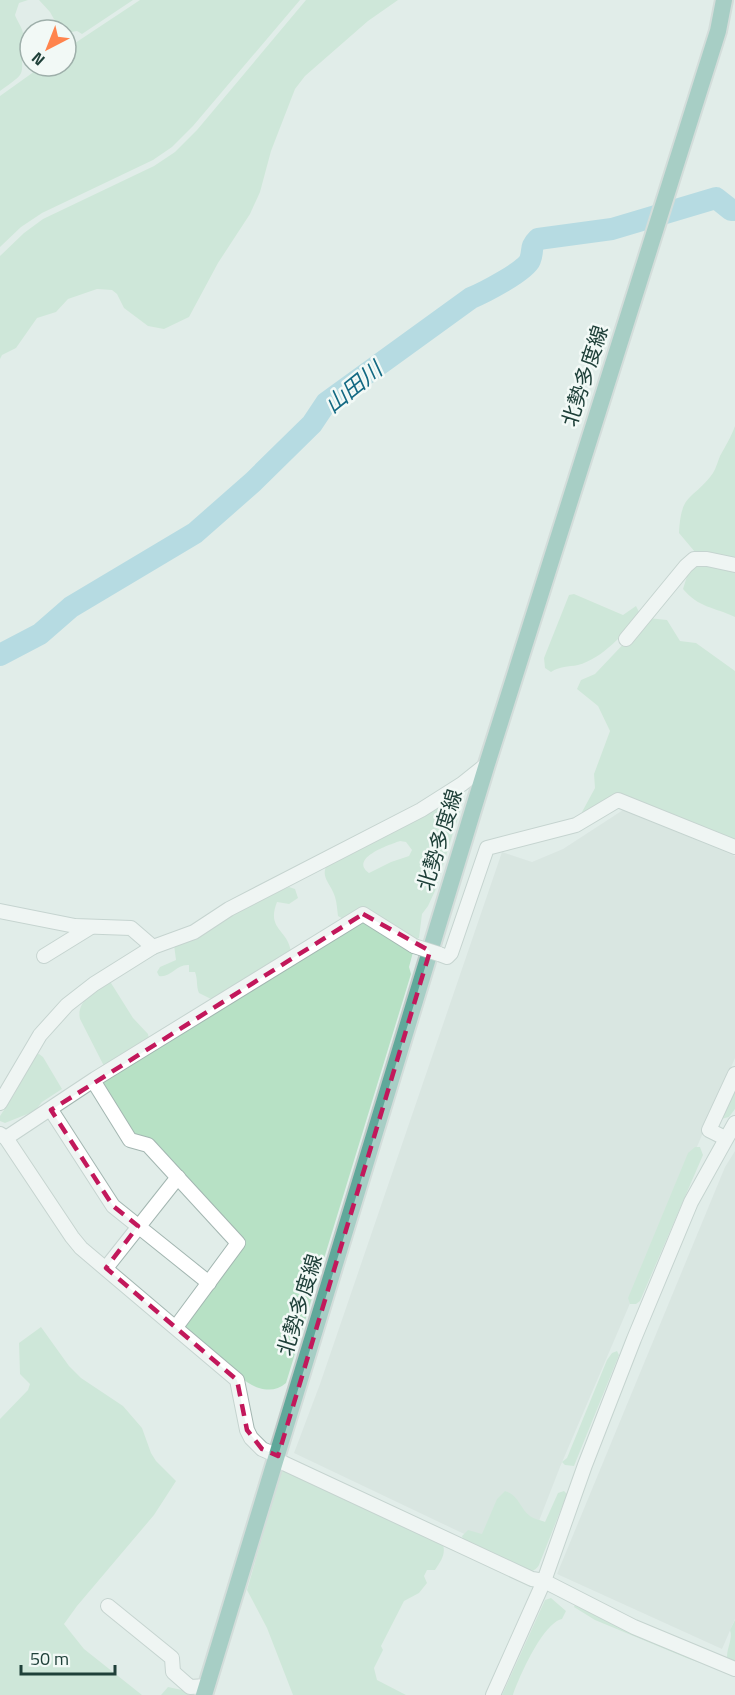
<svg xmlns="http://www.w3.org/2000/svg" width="735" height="1695" font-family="'Titillium Web','Noto Sans JP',sans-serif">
	<rect width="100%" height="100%" fill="#e1ede9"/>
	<!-- built -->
	<g fill="#cfddd8">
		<path d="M623,810L735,856V1058L560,1467L523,1562L294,1453L320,1384L502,852L532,862L563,849Z"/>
		<path d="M735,1151V1619L722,1649L557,1574L725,1167Z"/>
	</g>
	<!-- green -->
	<g fill="#b7e1c5" fill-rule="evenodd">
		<path d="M0,0H28L19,3L15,15C17,21 22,27 23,33C25,38 21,42 21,47C23,77 26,72 0,91Z"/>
		<path d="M39,0H133L82,34L77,31L66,33V30H60L50,12Z"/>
		<path d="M140,0H300L193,126L172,147L153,160L42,213L21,227L0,247V96L42,66H66V49Z"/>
		<path d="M306,0H398L368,21L305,76L295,89L271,151L260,192L250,214L218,263L189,317L164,329L148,326L124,308L117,294L112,290L97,289L68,299L56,312L37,318L16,348L2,355L0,359V256L24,233L43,219L154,166L175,152L197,130Z"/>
		<path d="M735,426V562L695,552L679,533C681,491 693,501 713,473C716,468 718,461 720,456C726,445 731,437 735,426Z"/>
		<path d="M700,562L735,569V617C714,607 699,608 683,589L689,570Z"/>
		<path d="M574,594L623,615L636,606L640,614C626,632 602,659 578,665C568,667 560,666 551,672L545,668L544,658L569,595Z"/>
		<path d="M648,618L667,620L680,641L696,643L735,671V843L618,797L582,817V812L595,788L594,774L610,731L598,706L577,689L581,680L595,674Z"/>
		<path d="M460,795L464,798L435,891L428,906L422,914L419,938L413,941L372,914L345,920L338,916C337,910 337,903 335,897C331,883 318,876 329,862ZM400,841L406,842L412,850L409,856L391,862L369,873C349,858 389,845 400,841Z"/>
		<path d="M289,887L295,889L298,898L289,904L277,902C266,930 288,929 291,952L215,1001L199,993C196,986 198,980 195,972H189V965C176,964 171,978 159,976L157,972L160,967L176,960L174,945L230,914Z"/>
		<path d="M362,920L413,952L409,967L411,974L286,1383C278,1390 269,1391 259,1388C239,1382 203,1343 186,1328L184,1323L244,1242L132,1135L98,1081Z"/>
		<path d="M107,983H111L133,1018L148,1034L149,1039L105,1068L80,1019C76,1001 94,993 107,983Z"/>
		<path d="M39,1054L43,1057L62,1089L42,1102L35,1111L5,1123L0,1121V1116L15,1093L33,1056Z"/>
		<path d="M735,1081V1109L729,1117L717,1120Z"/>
		<path d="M695,1147H700L703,1155L640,1301L636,1304H630L628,1298L688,1153Z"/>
		<path d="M41,1327L69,1366L81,1378L123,1406L142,1428L151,1453L156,1461L176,1481L154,1515L77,1606L64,1624L84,1649L142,1695H0V1419L28,1390L30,1384L20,1374L19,1343Z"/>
		<path d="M617,1351L619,1355L574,1466L565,1465L562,1462L567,1458L607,1360L612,1353Z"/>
		<path d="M282,1468L442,1542C447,1553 441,1561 435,1570H427L424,1576L427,1583L419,1593L404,1601L381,1646L383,1650L374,1668L377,1680L406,1695H293L267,1628L247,1590Z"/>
		<path d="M505,1491C519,1495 520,1509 530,1516C534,1519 541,1520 545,1522L558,1493L564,1491L567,1494L539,1565C536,1570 533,1571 527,1572L464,1542L462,1536L468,1530L482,1534L497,1499Z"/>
		<path d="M551,1598L566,1611L562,1619C543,1623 519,1677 513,1695H502L545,1600Z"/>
		<path d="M576,1602L703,1660L701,1663L689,1659L595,1620L574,1607Z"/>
		<path d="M735,1620V1662L727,1657C727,1647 733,1639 730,1630Z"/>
		<path d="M168,1687L182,1690L189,1695H161Z"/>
	</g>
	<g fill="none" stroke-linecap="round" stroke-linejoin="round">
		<!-- river -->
		<path stroke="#82c6d9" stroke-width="22" d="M0,655L40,634L71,607L195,533L253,482L312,424L326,403L471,298C483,293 526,271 530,260C534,250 529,248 538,239L612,229L716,198L731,210H735"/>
		<!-- minor casing -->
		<g stroke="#a3b6b1" stroke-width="16">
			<g id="minor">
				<path d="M626,639L686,566L694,559H707L735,565"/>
				<path d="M0,911L75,926L131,928L153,947"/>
				<path d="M439,954L447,957L451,953L487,848L576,825L618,800L735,847"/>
				<path d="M44,956L91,927"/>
				<path d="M94,1082L130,1140L148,1145L238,1243L176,1327"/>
				<path d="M0,1103L40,1035L67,1005L94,984L153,947L194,932L229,909L421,810L462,784L487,764"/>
				<path d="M51,1110L113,1206L209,1283"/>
				<path d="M0,1134L6,1138L95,1079L363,914L414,946"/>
				<path d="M6,1138L72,1237L81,1248L237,1380L247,1430L251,1438L262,1449L278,1456"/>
				<path d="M725,1138L709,1130L735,1074"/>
				<path d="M106,1268L178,1177"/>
				<path d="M277,1460L532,1579L544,1581L634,1627L735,1669"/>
				<path d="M108,1606L172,1658L173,1672L190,1687L207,1686"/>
				<path d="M493,1695L544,1581L585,1465L634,1339L691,1202L735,1123"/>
			</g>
		</g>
		<!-- major casing -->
		<g stroke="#c0cac8" stroke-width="20">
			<path id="major" d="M204,1695L487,764L718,31L724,0"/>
		</g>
		<!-- minor -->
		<use href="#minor" stroke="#fff" stroke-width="14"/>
		<!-- major -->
		<use href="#major" stroke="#60a89a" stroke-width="16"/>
		<!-- minor-bridge casing -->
		<g stroke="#a3b6b1" stroke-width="16" stroke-linecap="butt">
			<path id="minor-bridge" d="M414,946L439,954"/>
		</g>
		<!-- minor-bridge -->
		<use href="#minor-bridge" stroke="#fff" stroke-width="14"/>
	</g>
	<!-- marked area -->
	<path d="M0 0H735V1695H0ZM363,914L430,951L278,1456L262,1449L247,1430L237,1380L106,1268L138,1226L113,1206L51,1110Z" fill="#e1ede9" fill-opacity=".55" fill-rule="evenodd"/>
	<path fill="none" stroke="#c2185b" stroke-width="4.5" stroke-dasharray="12 8" stroke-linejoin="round" d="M363,914L430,951L278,1456L262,1449L247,1430L237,1380L106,1268L138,1226L113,1206L51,1110Z"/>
	<g text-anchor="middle" stroke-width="5" stroke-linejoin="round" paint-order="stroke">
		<!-- street labels -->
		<g font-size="21" fill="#1f4039" stroke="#f2f9f6">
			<text transform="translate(585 376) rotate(-72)" y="7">北勢多度線</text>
			<text transform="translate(440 840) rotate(-73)" y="7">北勢多度線</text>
			<text transform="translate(300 1305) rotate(-73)" y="7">北勢多度線</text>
		</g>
		<!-- water labels -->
		<g font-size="22" font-style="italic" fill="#126983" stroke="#f2f9f6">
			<text transform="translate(353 387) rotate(-39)" y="8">山田川</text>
		</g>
	</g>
	<!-- north arrow -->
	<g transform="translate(48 48) rotate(222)"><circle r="28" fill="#f2f9f6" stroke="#9eafaa" stroke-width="1.5"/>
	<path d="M0-4.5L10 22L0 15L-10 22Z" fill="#ff844d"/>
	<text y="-9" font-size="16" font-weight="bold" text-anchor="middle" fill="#1f4039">N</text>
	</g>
	<!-- scale -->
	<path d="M21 1665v9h94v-9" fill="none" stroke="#1f4039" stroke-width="3"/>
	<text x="30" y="1665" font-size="18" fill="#1f4039" stroke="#f2f9f6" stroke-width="4.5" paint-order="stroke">50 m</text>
</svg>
